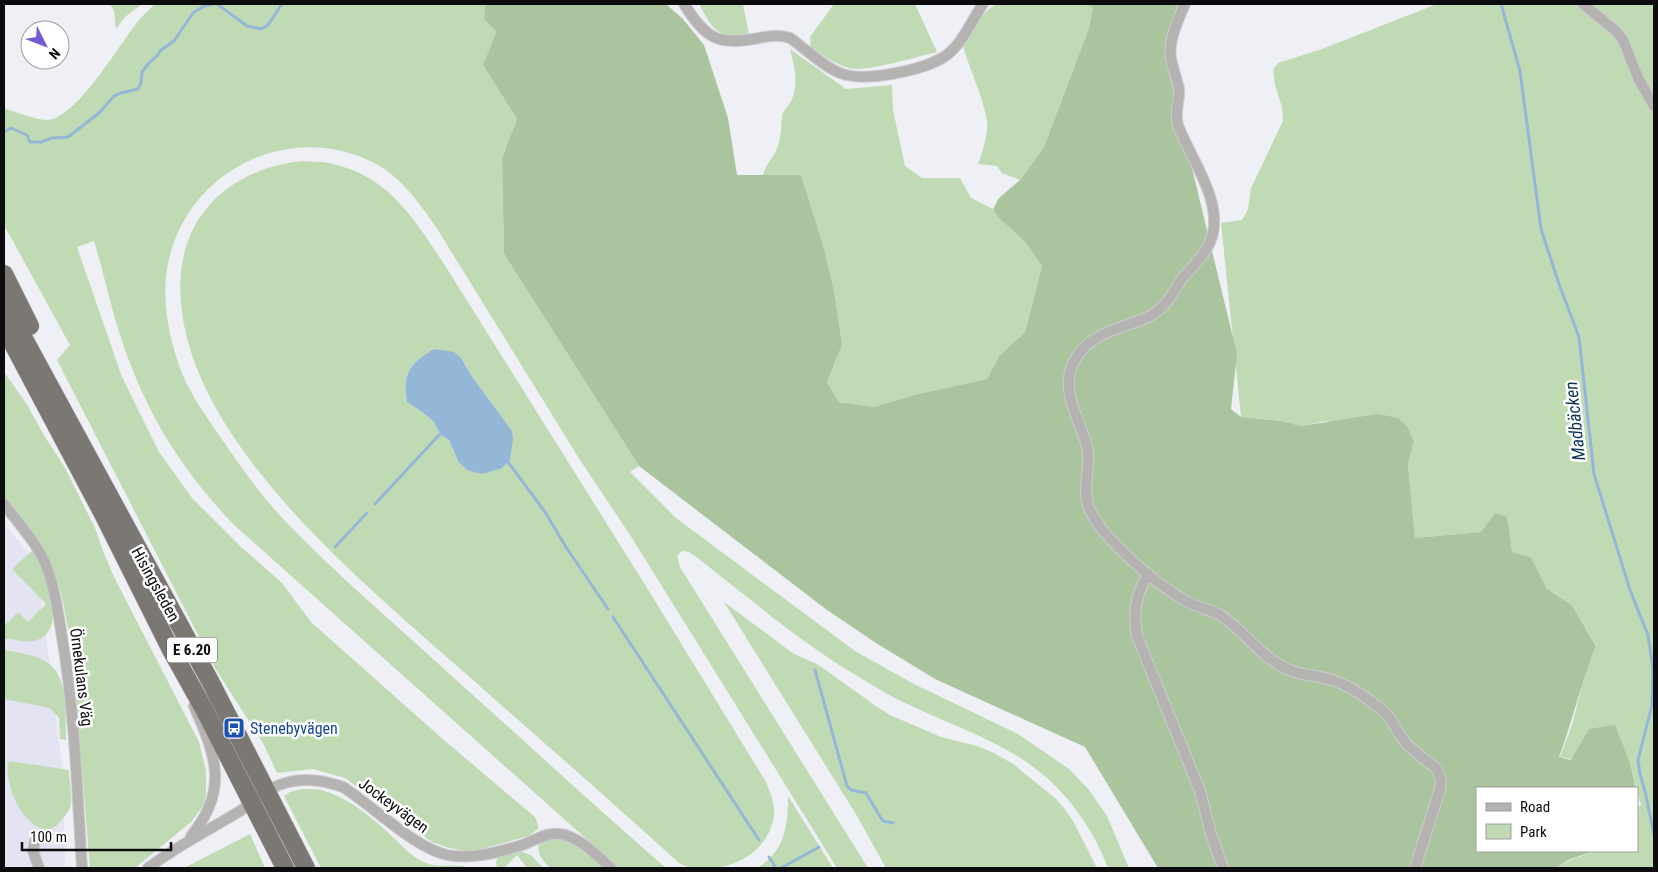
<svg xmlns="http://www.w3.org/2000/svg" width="1658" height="872" font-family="'Roboto Condensed',sans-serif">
	<rect width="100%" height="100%" fill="#efeff6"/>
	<!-- built -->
	<path fill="#e3e3f1" d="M4,525L37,562L63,774L65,868H4Z"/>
	<!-- green -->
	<g fill="#c0dbb4" fill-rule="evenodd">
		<path d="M110,4H142L125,17L116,29L114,11Z"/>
		<path d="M155,4H485L484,19L496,32L483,65L517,119L502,158L504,254L639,466L630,472L676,518L855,651L912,683L1018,734L1069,769L1089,790L1107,816L1129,868H1108C1095,834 1075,803 1047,778C1011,746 964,730 920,710C897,700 875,687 854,674C797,640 747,596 695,556L689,552L682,551L677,556L680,567L868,868H837L632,538L580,460L436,227C420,204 402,178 376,164C293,120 191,167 169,259C161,292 167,330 178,362C187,391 205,414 221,438C241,467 261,496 286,522C336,574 391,620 444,669C518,735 591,803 666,868H619L234,525C181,469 147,415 122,341C111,308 104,274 94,241L77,247L122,377L159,452L192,498L240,546L282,583L311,622L445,741L535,817L539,828L529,836L471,852L449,848L432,842L345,778L313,769L277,773L263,743L215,668L57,360L70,345L4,225V108C15,112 36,120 48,120C78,117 120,43 139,20C144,14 150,9 155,4Z"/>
		<path d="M699,4H743L749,34C717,40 713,29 699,4Z"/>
		<path d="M834,4H915L937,52C919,56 865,73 849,68C835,64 823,56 811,48L810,37Z"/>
		<path d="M997,4H1086L1093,8L1089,28L1044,147L1020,180L1002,173L997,166L978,164C983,151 988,135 987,121C983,96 970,71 963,46C972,32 981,12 997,4Z"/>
		<path d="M1437,4H1654V868H1558L1568,861L1595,851H1637V809L1641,805L1630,763L1614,726L1578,751L1571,759L1560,757L1572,725L1585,674L1596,645L1572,605L1547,589L1531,557L1512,552L1495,513L1481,532L1415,538L1408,464L1414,442L1326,421L1301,426L1282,421L1241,417L1221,223L1242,220L1248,209L1251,188L1283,121L1282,107L1275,85L1273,70L1278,63L1322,49Z"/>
		<path d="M790,49L846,89L892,85L893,110L905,166L922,178H960L971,198L993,209L996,215L1026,243L1042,266L1025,332L999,356L987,379L914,395L874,407L839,402L827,382L842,345L801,175H763C766,164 771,160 776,151C781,140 781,128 782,116C783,110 790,105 792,99C799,83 794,65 790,49Z"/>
		<path d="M302,161C311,162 320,161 329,163C389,175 415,220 446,267L652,596L766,782C770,792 775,803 774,815C770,848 739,868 708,868C697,868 689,869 679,863C611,801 543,742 474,681C372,590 193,449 181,303C179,280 181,257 190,236C209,190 254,166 302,161ZM434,349L442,351L465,364L473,378L491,403L510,460L502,468L458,461L449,440L440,434L434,422L422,412L407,402C402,374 410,363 434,349Z"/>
		<path d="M4,372L26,403L45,437L64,466L95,528L102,549L115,579L199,742L206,771V795L203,806L191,822L135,868H90L72,647L61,593L51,564L43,547L4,497Z"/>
		<path d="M34,549C43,571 72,632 34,641C25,643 13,639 4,638V626L18,612L28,622L46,604L12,569Z"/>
		<path d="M724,602L794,654L817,664L876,706L890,715L941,737L977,746L994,753L1013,764L1055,798L1064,808L1073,821L1097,868H886L857,816Z"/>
		<path d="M4,650C15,652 36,655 45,661C70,675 65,715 66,740L60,739L59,718L50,708L4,699Z"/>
		<path d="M9,761L69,770C69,781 72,793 71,804C70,810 65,816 61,821C35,852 0,785 9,761Z"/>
		<path d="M302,789C308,789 315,789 321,790C349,797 375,820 395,839C404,848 413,858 426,863C438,868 451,864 464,866L466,868H321L284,796L290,792Z"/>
		<path d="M788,796L833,868H757C785,851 788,827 788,796Z"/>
		<path d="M250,834L265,868H184Z"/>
		<path d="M554,837L572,840L607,868H550C543,860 535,853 540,842Z"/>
		<path d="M517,850L531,855L543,868H527L517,855L504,868H497L496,862L498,856Z"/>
	</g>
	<!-- forest -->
	<path fill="#aac59e" d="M485,4H666L683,19L704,45L728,118L737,175H801L824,249L834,292L842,345L827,382L839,402L874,407L914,395L987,379L999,356L1025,332L1042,266L1026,243L996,215L993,209L999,198L1020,180L1044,147L1089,28L1093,8L1086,4H1178L1165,47L1168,69L1237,354L1231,409L1241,417L1282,421L1301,426L1378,414L1398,418L1407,426L1414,442L1408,464L1415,538L1481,532L1495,513L1507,517L1512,552L1531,557L1547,589L1572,605L1596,646C1581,682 1573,720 1559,757L1571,760L1589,729L1615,725L1630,763L1636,788H1477V851H1594L1568,860L1557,868H1158L1085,747L935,679L876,643L827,610L639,466L504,254L502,158L517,119L483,65L496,32L484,19Z"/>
	<!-- water -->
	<path fill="#94b7d8" d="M434,349L454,352L461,358L473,378L512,431L513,439L510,460L502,468L482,474L467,470L458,461L449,440L440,434L434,422L422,412L407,402C402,374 410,363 434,349Z"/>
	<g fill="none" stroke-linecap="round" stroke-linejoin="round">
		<!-- stream -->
		<g stroke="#94b7d8" stroke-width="3">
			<path d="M217,4L247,26L261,29L268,25L282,4"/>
			<path d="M1501,4L1520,71L1541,229L1559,284L1579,337L1594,474L1630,590L1648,635L1653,669L1652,705L1638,760L1640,774L1645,791L1654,834"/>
			<path d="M4,132L11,128L27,135L30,142H41L52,138L68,137L99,113L114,96L121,93L138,89L141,83L142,72L148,64L157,56L161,50L174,41L193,13L204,6L213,4"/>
			<path d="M508,462L545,512L566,547L608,609"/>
			<path d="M375,504L440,434"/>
			<path d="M335,547L367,513"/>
			<path d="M613,617L759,840"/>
			<path d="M815,670L847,786L851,790L866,793L881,818L883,821L893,823"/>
			<path d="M769,857L776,868"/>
			<path d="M781,868L819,847"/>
		</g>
		<!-- minor casing -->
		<g stroke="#cbcbd1" stroke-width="12">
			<g id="minor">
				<path d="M684,4C706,39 718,46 759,38C770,36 779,34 790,38C806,49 822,66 840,73C864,83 928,70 948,54C963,42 972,20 983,4"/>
				<path d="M1185,4C1178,20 1168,41 1171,59C1173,69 1177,79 1179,89C1180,102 1174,112 1178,125C1190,158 1223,200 1212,237C1207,254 1193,265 1182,279C1176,287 1172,297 1164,305C1160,309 1154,314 1148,317C1119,330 1086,332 1072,366C1061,392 1080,421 1087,446C1092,466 1081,488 1089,508C1101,538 1160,588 1190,603C1200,608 1213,610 1223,617C1246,633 1261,657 1287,669C1302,676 1317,675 1332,680C1349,685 1364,696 1377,706C1393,716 1394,729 1405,742C1414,752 1427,761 1437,769L1441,780L1440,789L1415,868"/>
				<path d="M1583,4L1616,31L1623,40L1639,80L1654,106"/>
				<path d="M4,504C18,523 36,542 45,563C55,587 58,613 62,637C75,714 77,791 82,868"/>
				<path d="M1148,575C1135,594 1133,614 1137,636L1200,791L1211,834L1223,868"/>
				<path d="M191,836C229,790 216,756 194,706"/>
				<path d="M35,841L33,851L39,868"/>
				<path d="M148,868C177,846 209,830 240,811C252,803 268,788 282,784C303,777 322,780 343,787C373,806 413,847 447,855C471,860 499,852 522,845C536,840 550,830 565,835C584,841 597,856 611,868"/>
			</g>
		</g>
		<!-- trunk casing -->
		<g stroke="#cbcbd1" stroke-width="19">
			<g id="trunk">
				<path d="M4,274L30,326"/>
				<path d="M4,302L210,681L306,868"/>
				<path d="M4,327L103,514L170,648L204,709L285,868"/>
			</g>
		</g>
		<!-- minor -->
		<use href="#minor" stroke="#b5b3b1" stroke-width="10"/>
		<!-- trunk -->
		<use href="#trunk" stroke="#7b7773" stroke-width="18"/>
	</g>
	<!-- icons -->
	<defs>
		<g id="bus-square" transform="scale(1.125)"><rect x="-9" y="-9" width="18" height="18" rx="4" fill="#1a4fb4" stroke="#fff"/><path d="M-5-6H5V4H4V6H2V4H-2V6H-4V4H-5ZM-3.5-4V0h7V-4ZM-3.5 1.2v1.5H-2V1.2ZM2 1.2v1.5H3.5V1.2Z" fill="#fff"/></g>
	</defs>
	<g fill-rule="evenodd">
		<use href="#bus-square" x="234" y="728"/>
	</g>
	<g text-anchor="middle" stroke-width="5" stroke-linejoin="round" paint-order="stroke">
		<!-- shield labels -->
		<rect fill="#fff" stroke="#555556" stroke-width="1" x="167" y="637.5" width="50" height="25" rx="4"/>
		<g font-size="15" font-weight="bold" fill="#0c0c0e">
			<text x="192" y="655">E 6.20</text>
		</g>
		<!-- street labels -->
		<g font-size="16" fill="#0c0c0e" stroke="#fff">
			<text transform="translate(156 584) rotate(61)" y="6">Hisingsleden</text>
			<text transform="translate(82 677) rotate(83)" y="6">Örnekulans Väg</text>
			<text transform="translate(394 805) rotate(36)" y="6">Jockeyvägen</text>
		</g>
		<!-- transit labels -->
		<g font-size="16" fill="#164399" stroke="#fff" text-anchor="start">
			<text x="250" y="734">Stenebyvägen</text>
		</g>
		<!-- water labels -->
		<g font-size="18" font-style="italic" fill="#0b3354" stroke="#fff">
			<text transform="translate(1575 421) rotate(-96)" y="6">Madbäcken</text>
		</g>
	</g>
	<!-- border -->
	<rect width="1658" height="872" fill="none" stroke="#0c0c0e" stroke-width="10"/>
	<!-- legend -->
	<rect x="1476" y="787" width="162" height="65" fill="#ffffff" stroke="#9e9e9f"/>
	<rect x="1486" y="803" width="25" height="8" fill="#b5b3b1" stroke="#9e9e9f"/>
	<text x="1520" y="812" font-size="15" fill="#0c0c0e">Road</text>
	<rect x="1486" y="824" width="25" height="15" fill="#c0dbb4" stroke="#9e9e9f"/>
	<text x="1520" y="837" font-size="15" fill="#0c0c0e">Park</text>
	<!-- north arrow -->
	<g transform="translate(45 45) rotate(132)"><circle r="24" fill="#ffffff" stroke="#9e9e9f"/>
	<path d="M0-4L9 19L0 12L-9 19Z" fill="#735ad4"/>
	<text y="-8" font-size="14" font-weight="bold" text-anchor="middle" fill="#0c0c0e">N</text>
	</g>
	<!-- scale -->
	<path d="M22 842v8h149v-8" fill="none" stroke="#0c0c0e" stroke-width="2.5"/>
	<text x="30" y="842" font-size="15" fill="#0c0c0e" stroke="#ffffff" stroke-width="4" paint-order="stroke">100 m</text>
</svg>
